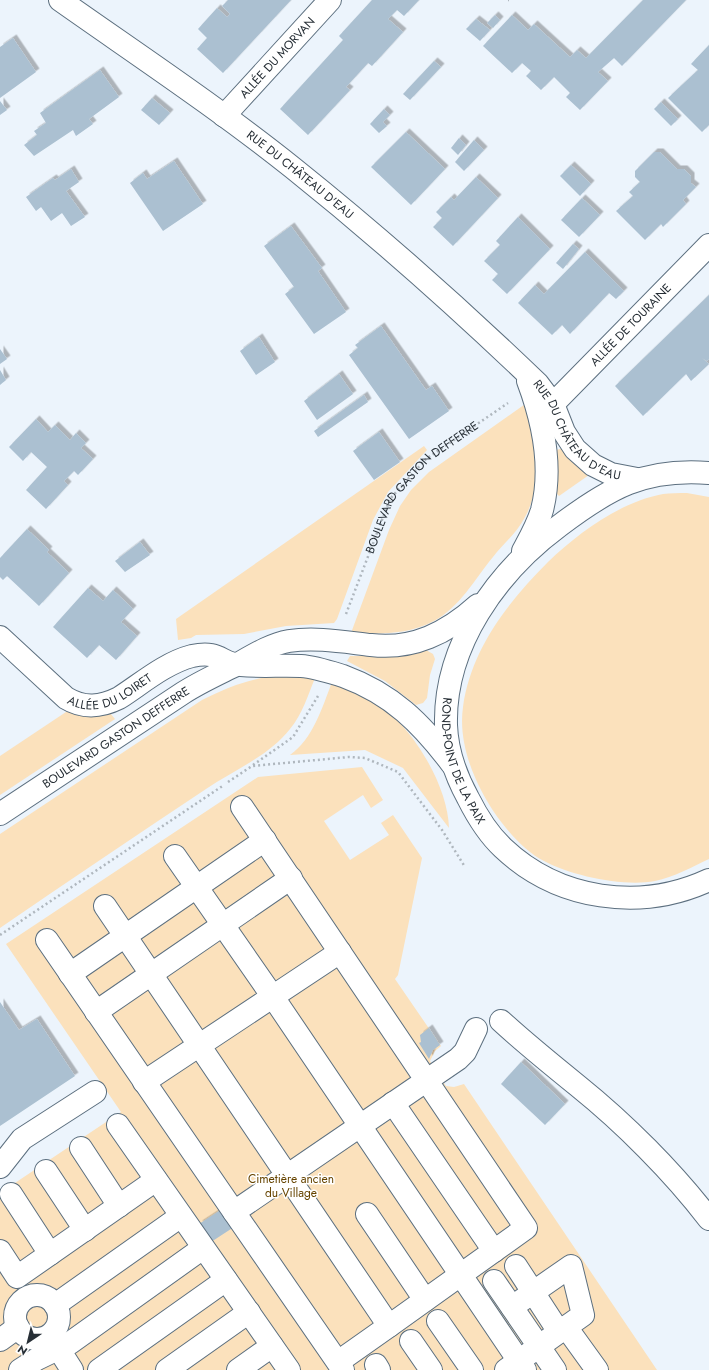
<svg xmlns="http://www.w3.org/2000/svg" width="709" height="1370" font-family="Jost,sans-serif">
	<defs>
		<filter id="shadow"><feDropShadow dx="3.5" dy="-3.5" stdDeviation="0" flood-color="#0004"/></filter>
	</defs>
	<rect width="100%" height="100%" fill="#ecf4fc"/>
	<!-- green -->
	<g fill="#fbe1bc">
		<path d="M528,402C531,422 538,444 539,465C539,478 532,505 525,517C517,533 503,544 493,557C474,580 460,607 434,621C408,635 379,634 351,633L389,530L400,506L411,490L429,472Z"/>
		<path d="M424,446L427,450L388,492L373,520L337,619L334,623L286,626L244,634L196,635L191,638L178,640L176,619Z"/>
		<path d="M564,448L589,475L559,496L557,494L556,450Z"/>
		<path d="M687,493L709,497V859C692,867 674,877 655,881C624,887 572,876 544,861C519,848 494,816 481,790C468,765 459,735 463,707C471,649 508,602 548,562C578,533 620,502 663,494C670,493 679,493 687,493Z"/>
		<path d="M426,650L433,654L435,659L430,675L427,698L423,703L416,705L385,681L347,661L350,656H401Z"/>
		<path d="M280,675L315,678C308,695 302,715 290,729C269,756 234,770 206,789C137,835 68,881 0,928V834L202,700C230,686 249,679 280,675Z"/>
		<path d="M332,682C346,688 360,694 373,701C411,723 448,785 449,828L403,768L365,750L290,755C313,739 322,708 332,682Z"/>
		<path d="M69,710L110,713L115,719L0,795V756Z"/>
		<path d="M362,767L383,800L371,808L363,795L324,821L350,860L389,835L381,823L393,815L422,858L398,975L395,979L441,1046L435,1051L430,1061L446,1086L454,1087L464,1084L657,1370H0V1193L121,1112L6,944L258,777Z"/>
	</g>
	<!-- building -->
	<g fill="#abc0d1" filter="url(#shadow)">
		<path d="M228,0H291L223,73L197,49L207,38L198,29L217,8L227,17L230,14L222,6Z"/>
		<path d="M372,0H419L404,16L397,10L388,19L403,32L372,66L368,63L346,87L350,90L308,135L280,109L343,40L339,36Z"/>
		<path d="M643,0H686L622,66L614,58L598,72L608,81L580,110L566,97L570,93L554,77L541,90L526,76L531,71L522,63L512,73L483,46L512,15L528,30L534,24L570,57L577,50L586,58Z"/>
		<path d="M495,15L500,20L493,28L487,23Z"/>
		<path d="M476,19L490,30L480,41L466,29Z"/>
		<path d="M13,38L36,72L0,98V47Z"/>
		<path d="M709,45V125L702,132L668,98L698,70L691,64Z"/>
		<path d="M434,61L441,67L410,100L403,94Z"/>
		<path d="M100,70L119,97L89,119L93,124L76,136L73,130L34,156L24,145L37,135L34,131L46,123L40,113Z"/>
		<path d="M152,98L170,113L159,125L141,110Z"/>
		<path d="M0,101L7,110L0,115Z"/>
		<path d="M661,102L678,119L671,126L654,109Z"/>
		<path d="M384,109L390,115L383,122L387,126L379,133L370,124Z"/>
		<path d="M406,132L445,169L411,205L371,167Z"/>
		<path d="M459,138L466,145L458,155L451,148Z"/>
		<path d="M474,140L484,150L464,171L455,162Z"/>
		<path d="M654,152H660L677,169H684L691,176V183L696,187L683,200L686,204L663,227L661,224L645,240L616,211L633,196L629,192L640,182L635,177V171Z"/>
		<path d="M174,161L203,204L163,231L130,183L143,173L147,179Z"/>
		<path d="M571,165L591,184L580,196L560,176Z"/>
		<path d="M71,169L79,182L66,191L85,217L71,226L62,213L51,221L41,207L36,211L26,197L53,178L55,180Z"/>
		<path d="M476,177L498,198L453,246L433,227L442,218L436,212L451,197L454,200Z"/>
		<path d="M582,198L600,215L579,237L561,220Z"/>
		<path d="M518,217L550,249L507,294L492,280L498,274L484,261L500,245L496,241Z"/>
		<path d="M291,226L322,268L318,271L346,312L314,334L285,294L294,287L264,246Z"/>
		<path d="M573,244L579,249L563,269L556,263Z"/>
		<path d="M585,252L624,291L616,299L609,293L570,334L562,325L552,335L518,303L535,285L544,294Z"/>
		<path d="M709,295V359L707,361L702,358L709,364L691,381L686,374L643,416L615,386Z"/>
		<path d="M381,326L426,390L432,386L449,411L409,439L349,355L358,348L355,345Z"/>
		<path d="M259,337L275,362L256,375L240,351Z"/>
		<path d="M0,349L7,359L0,364Z"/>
		<path d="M0,370L6,380L0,385Z"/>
		<path d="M339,374L353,394L317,420L304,401Z"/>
		<path d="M364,395L368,402L318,437L314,431Z"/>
		<path d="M36,419L48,432L55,425L70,440L76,433L86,443L81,448L93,459L78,475L74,471L64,481L68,485L46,509L26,490L47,467L31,452L23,461L9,447Z"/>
		<path d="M379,432L400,462L374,480L353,451Z"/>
		<path d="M27,529L49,550L47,552L69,573L39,606L7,576L3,580L0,577V558Z"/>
		<path d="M140,542L150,555L125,572L115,561Z"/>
		<path d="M88,588L103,601L113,590L133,609L121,622L137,636L116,660L99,645L87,658L53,627Z"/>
		<path d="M0,1002L19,1030L37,1019L75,1076L0,1126Z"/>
		<path d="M429,1028L440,1045L433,1050L429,1059L419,1043L421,1042L420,1035Z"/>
		<path d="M521,1062L565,1104L545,1125L501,1084Z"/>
		<path d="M222,1209L234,1227L211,1242L199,1224Z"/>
	</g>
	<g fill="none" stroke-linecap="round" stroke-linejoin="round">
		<!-- minor casing -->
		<g stroke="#5c6f7f" stroke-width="24">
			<g id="minor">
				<path id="s2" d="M60,0C138,55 218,108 293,168C378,236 460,309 538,384L553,404L564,432L575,449L593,465L611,474L637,479"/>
				<path id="s3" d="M224,116L330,0"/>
				<path id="s4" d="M553,404L709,245"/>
				<path id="s5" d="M709,473C644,468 609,488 559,526C497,572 444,645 446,725C447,751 456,776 468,798C477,816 488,834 503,848C558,900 640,912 709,880"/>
				<path d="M523,551C530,538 538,524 542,510C553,467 543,421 528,381"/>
				<path id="s6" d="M0,637L66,698C84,709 101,707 119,698C141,684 165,663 192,656C221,650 220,664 241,665C261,667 281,665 301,666C315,667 330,672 343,676C392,694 421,723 452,764"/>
				<path d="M242,807L526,1228L389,1326"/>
				<path id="s7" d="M0,814L183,693C200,682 218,674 236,665C252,656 271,644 289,641C316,637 344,642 371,645C413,650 447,633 478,605"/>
				<path d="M175,856L273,997L525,1370"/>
				<path d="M105,906L389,1326L338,1362"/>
				<path d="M47,940L234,1212"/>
				<path d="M70,974L265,840"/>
				<path d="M96,1012L291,878"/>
				<path d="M501,1021C526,1044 552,1065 578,1086C624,1123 673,1172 709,1219"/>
				<path d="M144,1082L340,952"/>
				<path d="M393,1103L494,1251"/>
				<path d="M118,1125L289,1370"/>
				<path d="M81,1148L119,1206"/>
				<path d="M0,1167L22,1139L95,1092"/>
				<path d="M46,1171L85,1230"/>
				<path d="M11,1194L50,1254"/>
				<path d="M367,1214L425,1300"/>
				<path d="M0,1251L17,1277L156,1180"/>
				<path d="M516,1266L559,1332"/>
				<path d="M494,1281L555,1370"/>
				<circle cx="37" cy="1317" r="22"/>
				<path d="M55,1305L181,1216"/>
				<path d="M512,1307L571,1266L583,1315L566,1327"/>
				<path d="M438,1321L472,1370"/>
				<path d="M51,1337L72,1370"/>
				<path d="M0,1340L18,1327"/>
				<path d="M411,1341L431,1370"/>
				<path d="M376,1365L379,1370"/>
				<path d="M20,1370L37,1359L70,1343L203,1248"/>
				<path d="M99,1370L226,1280"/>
				<path d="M167,1370L249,1312"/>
				<path d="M238,1370L272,1346"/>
				<path d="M343,1370L234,1212L458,1059L465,1052L476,1029"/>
				<path d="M506,1370L566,1327L597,1370"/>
			</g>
		</g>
		<!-- path -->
		<g stroke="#afb7be" stroke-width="2.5" stroke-dasharray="2 3" stroke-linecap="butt">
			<path d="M508,0H509"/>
			<path id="s1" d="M346,614L390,499L426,459L508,403"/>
			<path d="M253,765L293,737L318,696"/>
			<path d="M228,782L252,766L349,757L365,758L398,772L442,830L465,867"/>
			<path d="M0,935L224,785"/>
		</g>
		<!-- minor -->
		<use href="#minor" stroke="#fff" stroke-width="22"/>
	</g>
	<g text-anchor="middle" stroke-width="3" stroke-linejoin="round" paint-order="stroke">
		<!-- street labels -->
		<g font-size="12" fill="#272f36" stroke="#fff">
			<text dy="4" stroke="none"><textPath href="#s3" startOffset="79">ALLÉE DU MORVAN</textPath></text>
			<text dy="4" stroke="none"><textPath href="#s2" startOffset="297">RUE DU CHÂTEAU D'EAU</textPath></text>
			<text dy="4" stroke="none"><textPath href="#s4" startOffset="111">ALLÉE DE TOURAINE</textPath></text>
			<text dy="4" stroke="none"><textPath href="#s2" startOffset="677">RUE DU CHÂTEAU D'EAU</textPath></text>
			<text dy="4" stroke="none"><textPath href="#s1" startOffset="152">BOULEVARD GASTON DEFFERRE</textPath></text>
			<text dy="4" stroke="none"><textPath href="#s6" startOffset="138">ALLÉE DU LOIRET</textPath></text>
			<text dy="4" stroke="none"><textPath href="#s7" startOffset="139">BOULEVARD GASTON DEFFERRE</textPath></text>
			<text dy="4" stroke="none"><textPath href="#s5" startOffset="440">ROND-POINT DE LA PAIX</textPath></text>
		</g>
		<!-- park labels -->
		<g font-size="12" fill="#640" stroke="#fff">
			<text x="291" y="1183">Cimetière ancien<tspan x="291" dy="14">du Village</tspan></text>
		</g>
	</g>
	<!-- north arrow -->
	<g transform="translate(28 1342) rotate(215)" stroke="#ffffff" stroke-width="3" paint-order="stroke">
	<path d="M0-3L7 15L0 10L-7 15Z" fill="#272f36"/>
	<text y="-6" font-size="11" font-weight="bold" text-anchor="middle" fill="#272f36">N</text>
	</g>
</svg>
